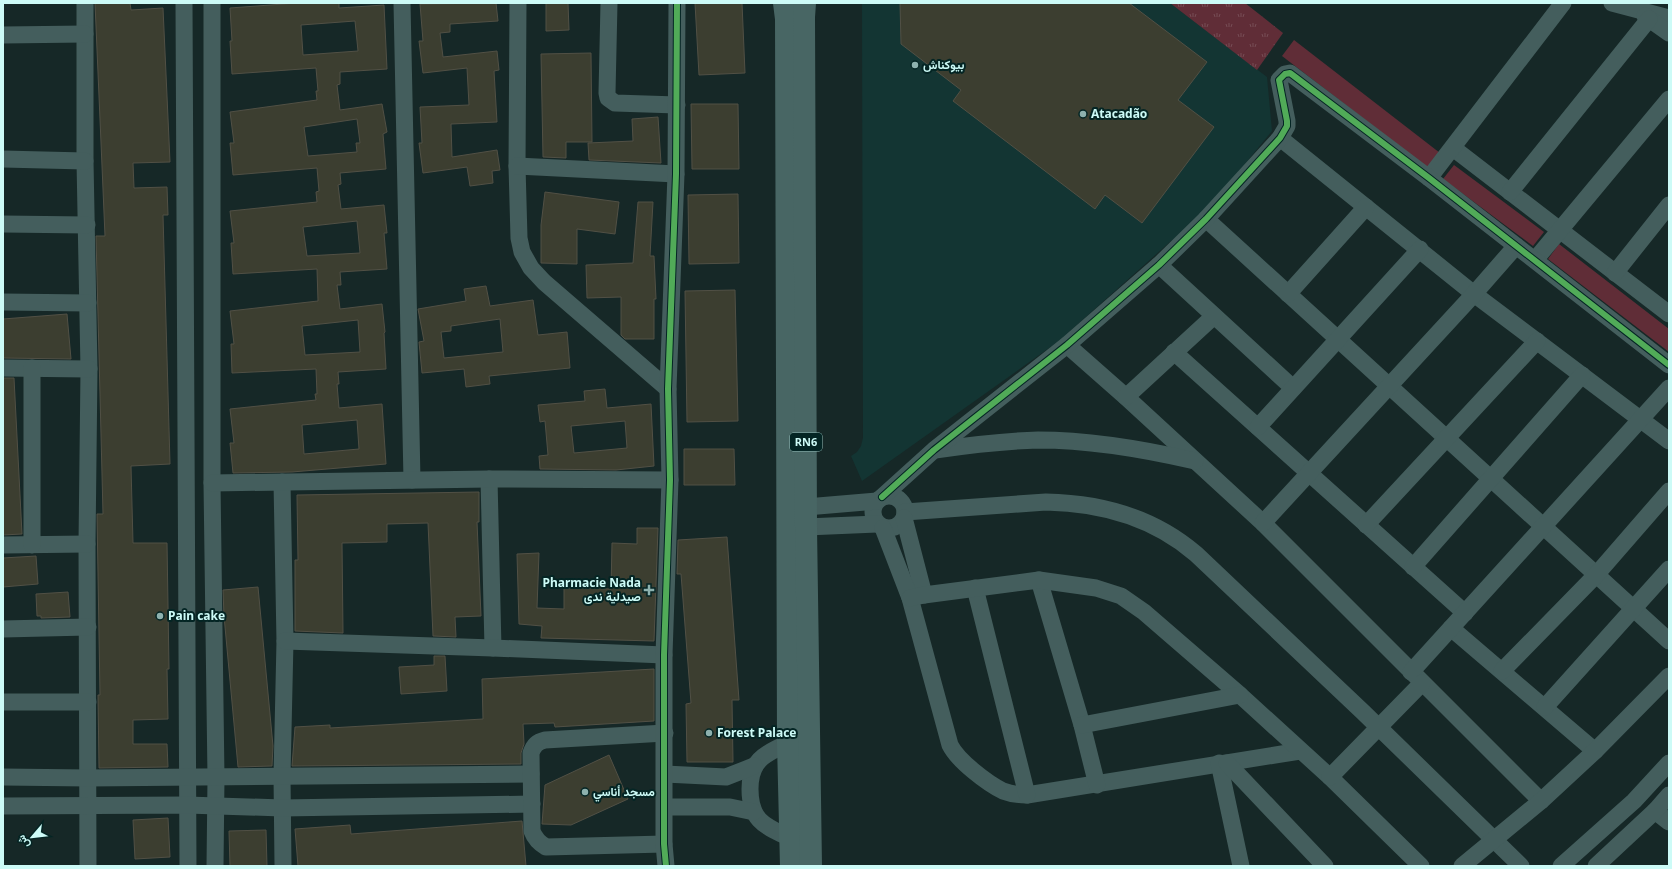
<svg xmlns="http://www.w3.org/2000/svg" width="1672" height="869" font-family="'Noto Sans',Vazirmatn,sans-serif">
	<defs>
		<pattern id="grass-tufts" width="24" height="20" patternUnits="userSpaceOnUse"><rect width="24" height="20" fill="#602d37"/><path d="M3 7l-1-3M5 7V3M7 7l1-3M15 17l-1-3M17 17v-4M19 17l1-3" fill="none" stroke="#764c55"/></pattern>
	</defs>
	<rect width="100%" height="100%" fill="#162827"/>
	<!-- built -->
	<path fill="#133533" d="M862,3H1170L1267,77L1272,131L1204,214L1189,227L1171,241L1059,341L862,481L851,456L857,452L861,446L863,438Z"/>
	<!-- grass -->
	<path fill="url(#grass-tufts)" d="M1170,3H1245L1283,33L1257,70Z"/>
	<!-- green -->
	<g fill="#602d37">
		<path d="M1294,40L1440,153L1428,168L1282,56Z"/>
		<path d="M1454,165L1544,232L1533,246L1443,179Z"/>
		<path d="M1559,244L1669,329V352L1548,259Z"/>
	</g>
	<!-- building -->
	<g fill="#3c3e30" stroke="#515045" fill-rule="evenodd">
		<path d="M95,3H130L131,10L163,8L170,162L133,163L134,188L167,187L168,215H163L170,464L131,466L133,543H167L169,669H167L168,719L133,720V744H167L168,767L99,768L98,695H100L97,514H103L96,236H105Z"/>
		<path d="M297,3H339V8L384,5L387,69L340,72V84L337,85L340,110L382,104L387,132L383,134L386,169L340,173L341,184L338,185L341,209L384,205L387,233H384L387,269L340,272L341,285H337L340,309L382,304L385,332L384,333L386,369L338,372L339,384H337L339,408L382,404L386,464L292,472L233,473L230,443H234L230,409L316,400L315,394H317L316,369L232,373L231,344H234L230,311L318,301L317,269L233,274L231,243H234L230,211L317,202L316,192L319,191L317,168L233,175L230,143H234L230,112L317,100L316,91H318L316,68L232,74L230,41H232L230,8ZM355,21L358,51L303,55L301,25ZM357,119L360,143H356L357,152L308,156L304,127ZM357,221L360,253L307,256L303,227ZM358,320L360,352L305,355L302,326ZM357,420L359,449L304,454L302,425Z"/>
		<path d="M496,3L498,21L450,24V32L440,33L443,57L497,51L499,70L494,71L497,122L451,124L452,157L497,150L500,170L492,171L493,183L470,186L467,167L423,173L419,143H422L420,107L469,105L467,68L423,73L419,41H423L420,4Z"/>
		<path d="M546,3H568L569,30L546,31Z"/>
		<path d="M695,3H742L745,73L699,75Z"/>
		<path d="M900,3H1129L1207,62L1178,100L1214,127L1142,223L1105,195L1095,209L953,101L961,90L901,44Z"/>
		<path d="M591,53L592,142H566V158L543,157L541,54Z"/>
		<path d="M691,104H738L739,169H692Z"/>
		<path d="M658,117L661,163L589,160L588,143L633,141L632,119Z"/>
		<path d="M545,192L619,202L615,234L577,229V264L541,263V225Z"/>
		<path d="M738,194L739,263L689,264L688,195Z"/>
		<path d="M638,202H653L650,256H654L656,299H654V339H625L621,335V297L587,298L586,265L633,263Z"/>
		<path d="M486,286L490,306L533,300L538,335L567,332L570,368L489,376L490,384L466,387L464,369L422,373L419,342L424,341L418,309L466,301L464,289ZM500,319L503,352L444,358L441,332L451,331V326Z"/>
		<path d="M735,290L738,421L687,422L685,291Z"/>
		<path d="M67,314L71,359L3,358V319Z"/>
		<path d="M3,378H14L22,534L3,535Z"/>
		<path d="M605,389L607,408L651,404L654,466L616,470L540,469L539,456L548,455L545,421L540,422L538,405L585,401L584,391ZM625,421L627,448L574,453L571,426Z"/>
		<path d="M684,449H734L735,485H684Z"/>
		<path d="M479,492V522H477L481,616L455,617L456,637L433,636L428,523L387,524V542L342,543L343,633L295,631V560H298L297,495Z"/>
		<path d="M637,528H658L654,641L541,638L542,626L519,624L517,554L539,553L537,608L564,609V588L611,589L612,543L637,544Z"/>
		<path d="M727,537L739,700H732L733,762H687L686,704L691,703L681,574H677L678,540Z"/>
		<path d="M36,556L38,584L3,587V558Z"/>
		<path d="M258,587L273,746L272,766L238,767L224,616L223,590Z"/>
		<path d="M68,592L70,617L41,618V616H37L36,594Z"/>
		<path d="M434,656H445L447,691L401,694L399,667L434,665Z"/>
		<path d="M654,669V721L555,727L554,723L523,724L524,744L521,753V764L292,766L295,727L330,725V728L483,719L482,679Z"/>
		<path d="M609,755L628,799L571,825L542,824L545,785Z"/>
		<path d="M168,818L170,857L135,859L133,820Z"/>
		<path d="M522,821L526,866H298L295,829L350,825L351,834Z"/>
		<path d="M266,830L267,866H230L229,831Z"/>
	</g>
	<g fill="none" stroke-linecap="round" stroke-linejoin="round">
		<!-- minor -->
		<g stroke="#445e5d" stroke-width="17">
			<path d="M85,3V161L89,369L87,544L88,866"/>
			<path d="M184,3L188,866"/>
			<path d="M212,3V483L216,778L215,866"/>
			<path d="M402,3L412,480"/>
			<path d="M518,3L517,166L519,238L522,252L531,268L544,282L668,389"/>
			<path d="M609,3L607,93L608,98L615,103L677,105"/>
			<path d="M1612,3L1669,18"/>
			<path d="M1645,16L1669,33"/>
			<path d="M3,35L85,34"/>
			<path d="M1280,138L1474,294L1669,441"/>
			<path d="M1453,148L1669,314"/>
			<path d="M3,159L85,161"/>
			<path d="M517,166L676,174"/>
			<path d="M1429,178L1563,3"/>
			<path d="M1510,192L1649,19"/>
			<path d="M1206,219C1360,360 1514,501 1669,641"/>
			<path d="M3,224L87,225"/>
			<path d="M1535,260L1669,99"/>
			<path d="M1159,265L1293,388"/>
			<path d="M1615,273L1669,205"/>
			<path d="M1288,294L1366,207"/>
			<path d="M3,302L88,303"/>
			<path d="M1067,345L1126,397L1263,523L1541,801"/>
			<path d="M1174,352L1465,613"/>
			<path d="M3,368L89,369"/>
			<path d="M1126,397L1214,316"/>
			<path d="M1258,427L1420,249"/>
			<path d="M935,450C970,445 1004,441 1038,440C1092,440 1143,449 1195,461"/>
			<path d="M489,479L493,648"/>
			<path d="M282,482L285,641L282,776L283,866"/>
			<path d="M212,483L489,479L670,480"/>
			<circle cx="889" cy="512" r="16"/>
			<path d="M882,497L934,450L1067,345L1159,265L1206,219L1280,138L1287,126V121L1279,80L1285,74L1290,73L1429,178L1669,365"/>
			<path d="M806,507L877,501"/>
			<path d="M905,512L1046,502C1101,503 1153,517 1196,554L1363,712L1521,866"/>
			<path d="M904,518L924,595"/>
			<path d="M1263,523L1474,294L1516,246"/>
			<path d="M1366,525L1537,341"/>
			<path d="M806,527L877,524"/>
			<path d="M883,528L910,598L950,745C958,761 987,783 1003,791C1011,794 1019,795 1027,795L1300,751"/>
			<path d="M3,545L87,544"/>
			<path d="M32,545V368"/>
			<path d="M1413,567L1582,375"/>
			<path d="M1039,580L1082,725L1097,785"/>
			<path d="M975,588L1027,795"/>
			<path d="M910,598L924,595L1039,580L1096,588L1121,596L1144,612L1240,695L1330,777L1421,866"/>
			<path d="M1451,628L1595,751"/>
			<path d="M3,629L88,627"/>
			<path d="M285,641L493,648L664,655"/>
			<path d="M1502,671L1596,575L1669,491"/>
			<path d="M1411,672L1669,388"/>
			<path d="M3,702H88"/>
			<path d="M1545,707L1669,569"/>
			<path d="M1082,725L1240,695"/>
			<path d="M788,743C765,754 750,760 750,789C750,821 765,826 790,838"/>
			<path d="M1219,763L1241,866"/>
			<path d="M1227,763L1325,866"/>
			<path d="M665,774L726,777L754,766"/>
			<path d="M3,777L88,778L531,774"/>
			<path d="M1330,777L1422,683"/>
			<path d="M3,806L187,805L282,808L532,804"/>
			<path d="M665,807H730L754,812"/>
			<path d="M1655,811L1669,822"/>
			<path d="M664,844L546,847C539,843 535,839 532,831L531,753C534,745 537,742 545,740L665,733"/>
			<path d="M666,866L664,844V655L670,480L668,389L676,174L677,3"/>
			<path d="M1462,866L1541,801L1595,751L1669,676"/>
			<path d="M1561,866L1634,801L1669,763"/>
			<path d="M1596,866L1655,811L1669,795"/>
		</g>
		<!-- trunk -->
		<g stroke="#486664" stroke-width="22">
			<path d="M784,3L786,19L788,743L791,866"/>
			<path d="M805,3L804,17L806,527L811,866"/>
		</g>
		<!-- cycleway casing -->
		<g stroke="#042524" stroke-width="8">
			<g id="cycleway">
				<path d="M882,497L934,450L1067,345L1159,265L1206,219L1280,138L1287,126V121L1279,80L1285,74L1290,73L1429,178L1669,365"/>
				<path d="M666,866L664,844V655L670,480L668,389L676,174L677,3"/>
			</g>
		</g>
		<!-- cycleway -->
		<use href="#cycleway" stroke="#51ab58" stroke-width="6"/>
	</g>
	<!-- markers -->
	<g fill="#8db1ae" stroke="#042524" stroke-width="1.5">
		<circle cx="915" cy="65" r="4"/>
		<circle cx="1083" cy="114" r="4"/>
		<path d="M647 584h4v4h4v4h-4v4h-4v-4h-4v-4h4z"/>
		<circle cx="160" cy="616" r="4"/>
		<circle cx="709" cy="733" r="4"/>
		<circle cx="585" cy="792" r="4"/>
	</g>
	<g text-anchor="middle" stroke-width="4" stroke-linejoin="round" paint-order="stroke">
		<!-- shield labels -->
		<rect fill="#042524" stroke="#91bbb8" stroke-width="1" x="790" y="433" width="32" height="18" rx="3"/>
		<g font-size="11" font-weight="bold" fill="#cdfbf7">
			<text x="806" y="446">RN6</text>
		</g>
		<!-- poi labels -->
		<g font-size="12" font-weight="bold" fill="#cdfbf7" stroke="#042524" text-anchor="start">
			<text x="923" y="69">بيوكناش</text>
			<text x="1091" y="118">Atacadão</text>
			<text x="641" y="587" text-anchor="end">Pharmacie Nada<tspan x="641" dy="14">صيدلية ندى</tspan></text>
			<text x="168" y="620">Pain cake</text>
			<text x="717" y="737">Forest Palace</text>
			<text x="593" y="796">مسجد أناسي</text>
		</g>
	</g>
	<!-- border -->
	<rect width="1672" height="869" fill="none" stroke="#cdfbf7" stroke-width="8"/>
	<!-- north arrow -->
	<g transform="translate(32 837) rotate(242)" stroke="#042524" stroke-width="3" paint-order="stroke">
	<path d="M0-3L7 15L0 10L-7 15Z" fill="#cdfbf7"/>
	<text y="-6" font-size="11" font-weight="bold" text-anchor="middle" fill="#cdfbf7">ش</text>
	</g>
</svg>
